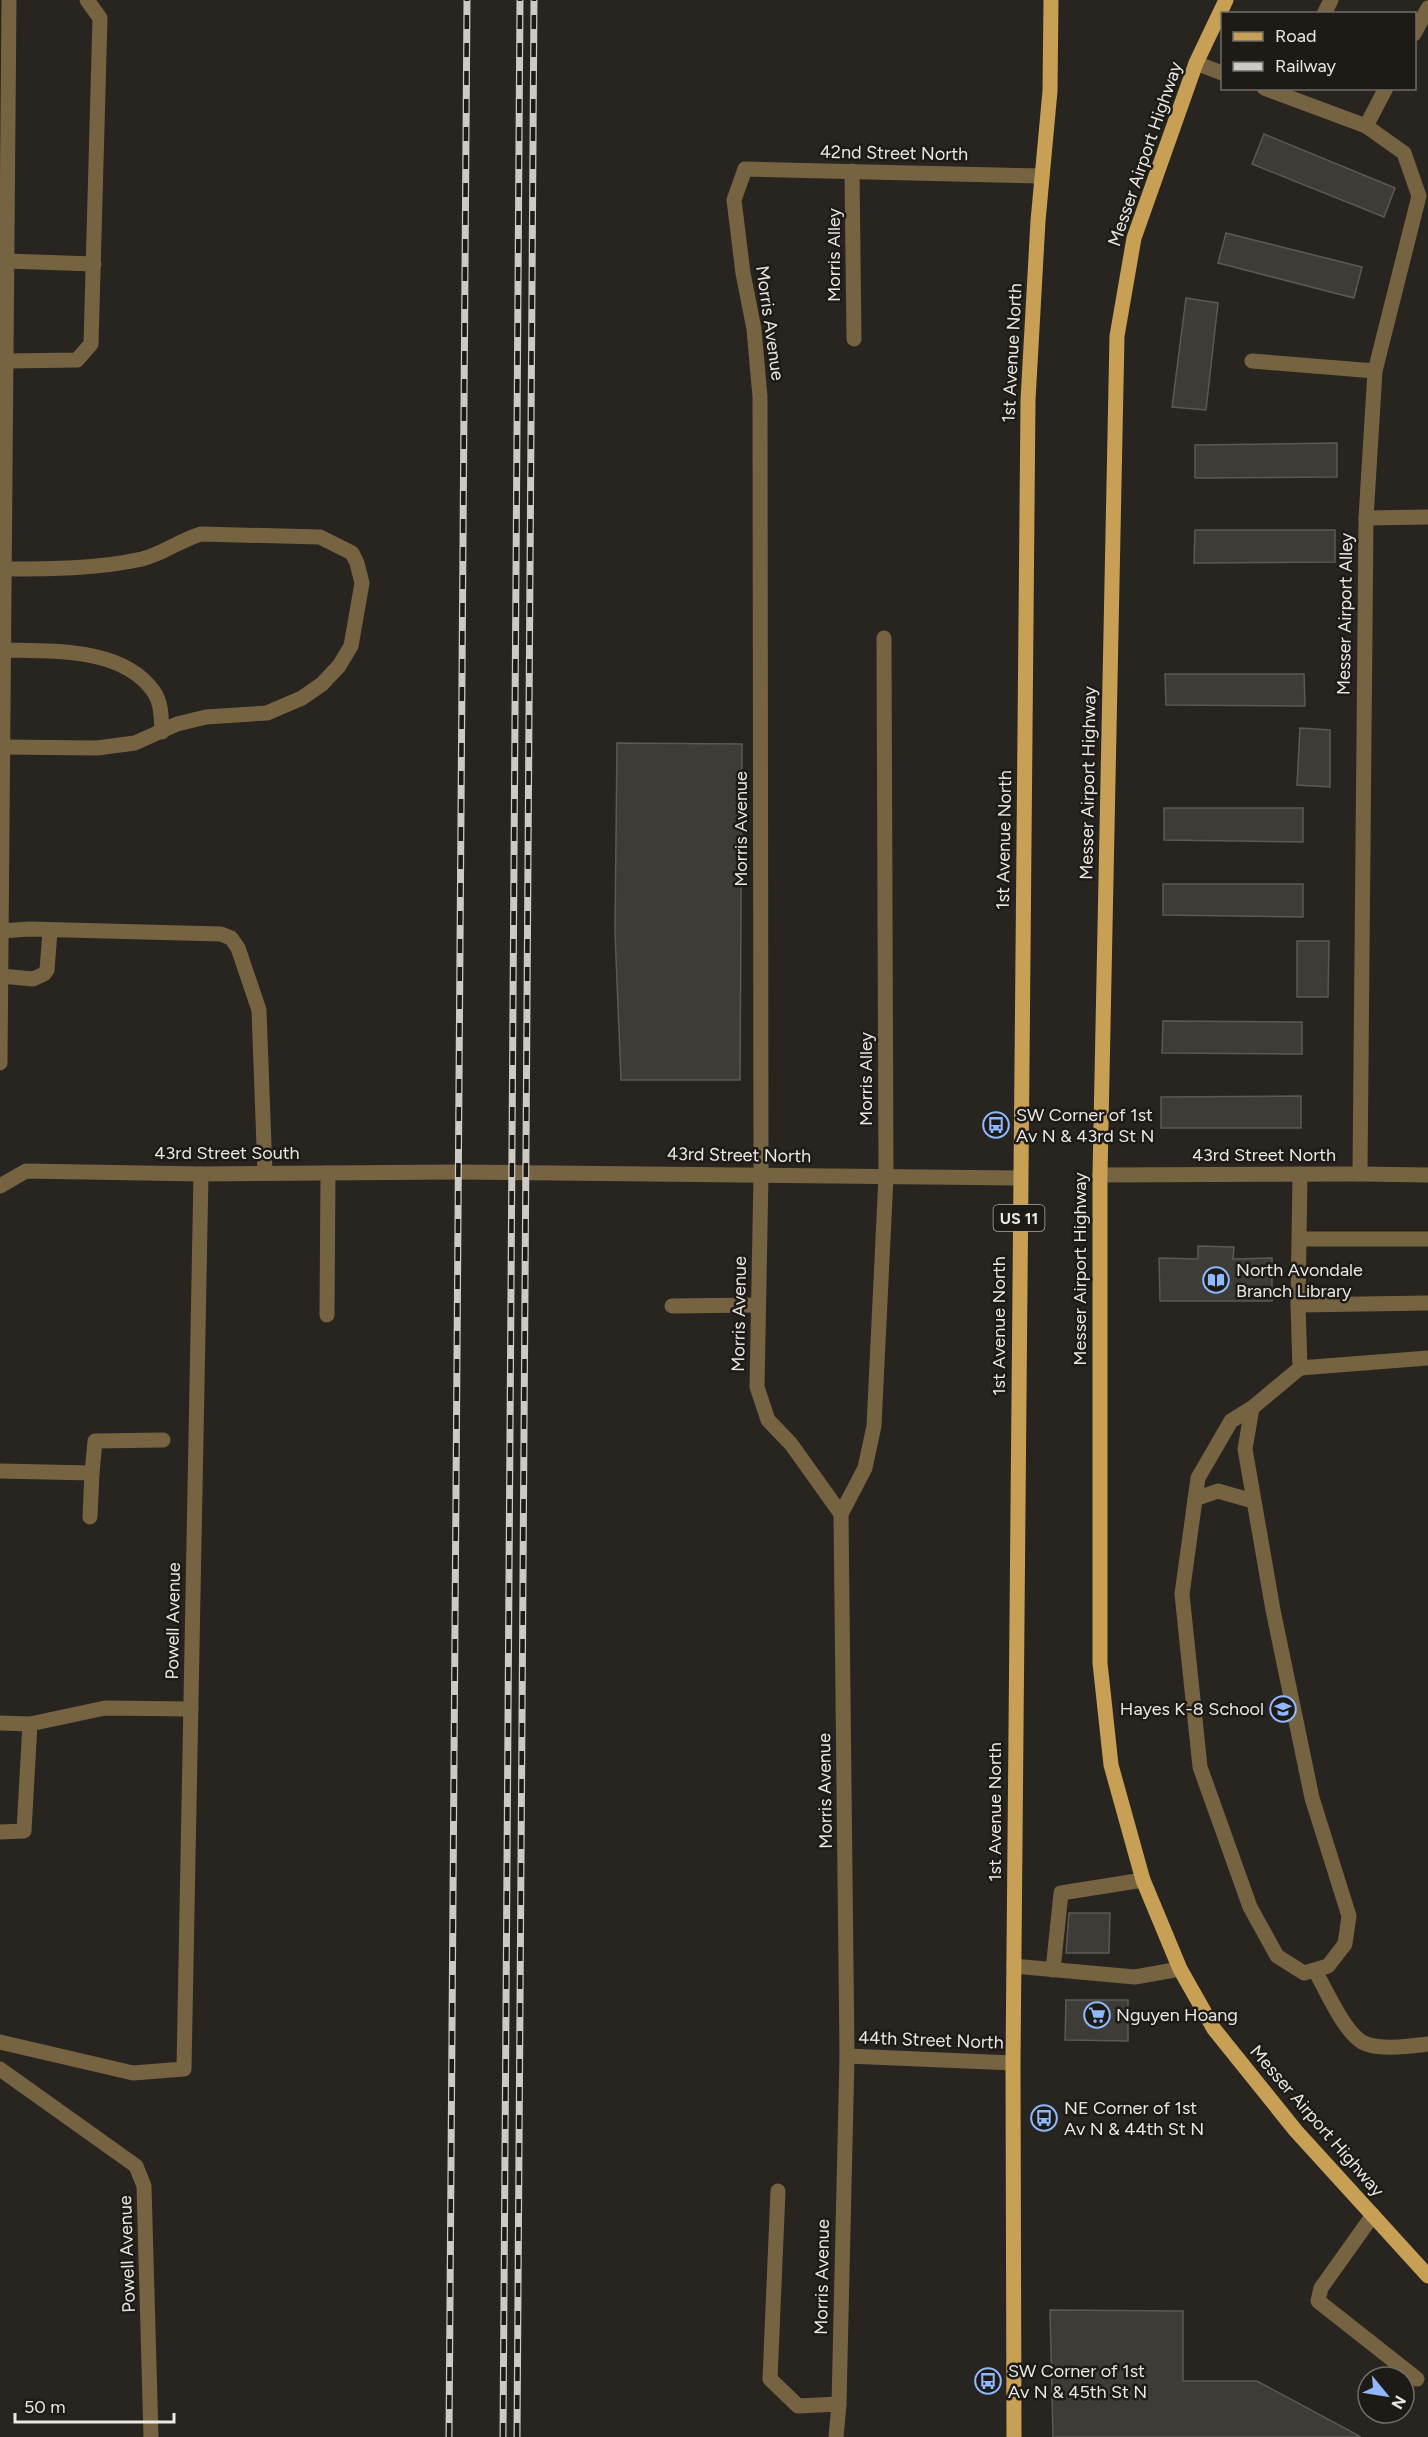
<svg xmlns="http://www.w3.org/2000/svg" width="1428" height="2437" font-family="Figtree,sans-serif">
	<rect width="100%" height="100%" fill="#282520"/>
	<!-- building -->
	<g fill="#3e3c37" stroke="#5c5954" stroke-width="1.5">
		<path d="M1264,134L1395,188L1384,217L1252,164Z"/>
		<path d="M1226,233L1362,267L1354,298L1218,263Z"/>
		<path d="M1186,298L1218,303L1206,410L1172,407Z"/>
		<path d="M1337,443V477L1195,478V445Z"/>
		<path d="M1195,530H1335V562L1194,563Z"/>
		<path d="M1165,674H1304L1305,706L1166,705Z"/>
		<path d="M1300,728L1330,730V787L1297,785Z"/>
		<path d="M617,743L742,744L740,1080H621L615,932Z"/>
		<path d="M1164,808H1303V842L1164,840Z"/>
		<path d="M1163,884H1303V917L1163,915Z"/>
		<path d="M1297,941H1329L1328,997H1297Z"/>
		<path d="M1163,1021L1302,1022V1054L1162,1053Z"/>
		<path d="M1301,1096V1128H1161V1097Z"/>
		<path d="M1198,1246L1234,1247L1233,1259L1272,1258V1301H1160L1159,1258L1198,1259Z"/>
		<path d="M1069,1913H1110L1109,1953H1066Z"/>
		<path d="M1066,2000H1128V2041L1065,2040Z"/>
		<path d="M1050,2310L1183,2311V2381H1257L1361,2437H1053Z"/>
	</g>
	<g fill="none" stroke-linecap="round" stroke-linejoin="round">
		<!-- minor -->
		<g stroke="#766341" stroke-width="15">
			<path d="M1324,14L1331,0"/>
			<path d="M1414,34L1428,8"/>
			<path d="M1196,63L1222,73"/>
			<path d="M1264,88L1366,126L1404,153L1419,196L1375,371L1366,518L1360,1174"/>
			<path d="M1366,126L1386,88"/>
			<path d="M852,171L854,339"/>
			<path d="M7,261L94,264"/>
			<path d="M6,361L77,360L91,344L100,18L87,0"/>
			<path d="M1252,361L1375,371"/>
			<path d="M1366,518L1428,517"/>
			<path d="M4,650C51,651 123,647 154,692C162,704 161,718 162,732"/>
			<path d="M3,747L97,748L135,743L177,724L206,717L267,713L302,698L322,684L339,666L351,646L362,583L357,563L352,553L320,537L201,534C180,540 163,554 142,559C97,569 50,569 4,569"/>
			<path d="M1,931L29,929L221,934L231,938L238,948L259,1010L265,1173"/>
			<path d="M1,976L33,979L44,974L47,970L50,931"/>
			<path d="M0,1063L9,0"/>
			<path d="M1300,1174L1298,1305L1300,1368L1428,1358"/>
			<path d="M1100,1175L1360,1174L1428,1175"/>
			<path d="M0,1186L26,1171L201,1174L457,1172L1020,1178"/>
			<path d="M1300,1239H1428"/>
			<path d="M1298,1305L1428,1303"/>
			<path d="M672,1306L758,1305"/>
			<path d="M327,1315L328,1173"/>
			<path d="M1252,1408L1245,1449L1273,1610L1312,1798L1349,1916L1345,1944L1328,1966L1304,1973L1277,1956L1250,1907L1200,1767L1182,1594L1198,1478L1231,1421L1252,1408L1300,1368"/>
			<path d="M0,1471L92,1473L95,1441L163,1440"/>
			<path d="M1195,1499L1218,1491L1253,1501"/>
			<path d="M841,1514L865,1468L874,1426L886,1177L884,638"/>
			<path d="M90,1517L92,1473"/>
			<path d="M0,1723L30,1724L24,1831L0,1832"/>
			<path d="M30,1724L105,1708L191,1709"/>
			<path d="M1014,1966L1135,1977L1180,1969"/>
			<path d="M1053,1970L1061,1893L1143,1880"/>
			<path d="M1315,1971C1327,1991 1343,2030 1362,2042C1377,2051 1411,2046 1428,2044"/>
			<path d="M0,2042L133,2073L184,2069L201,1174"/>
			<path d="M847,2056L1013,2063"/>
			<path d="M0,2069L136,2166L144,2186L151,2437"/>
			<path d="M778,2191L770,2379L798,2406L839,2404"/>
			<path d="M1373,2215L1321,2288L1318,2301L1417,2379"/>
			<path d="M836,2437L839,2404L847,2056L841,1514L791,1444L768,1420L757,1387L761,1175L760,397L754,329L743,273L734,200L745,169L1042,176"/>
		</g>
		<!-- major -->
		<g stroke="#c79f55" stroke-width="15">
			<path d="M1226,0L1196,63L1134,238L1117,336L1100,1175V1663L1111,1765L1143,1880L1180,1969L1214,2029L1296,2131L1428,2276"/>
			<path d="M1014,2437L1013,2063L1028,400L1038,221L1050,91L1051,0"/>
		</g>
		<!-- rail casing -->
		<g stroke="#ccc9c6" stroke-width="7">
			<g id="rail">
				<path d="M449,2437L467,0"/>
				<path d="M503,2437L520,0"/>
				<path d="M517,2437L534,0"/>
			</g>
		</g>
		<!-- rail -->
		<use href="#rail" stroke="#1e1b17" stroke-width="4.5" stroke-dasharray="14" stroke-linecap="butt"/>
	</g>
	<!-- icons -->
	<defs>
		<g id="bus-ring" transform="scale(1.35)"><circle r="9.5" fill="#1e1b17" stroke="#90b8fd" stroke-width="1.5"/><path d="M-5-6H5V4H4V6H2V4H-2V6H-4V4H-5ZM-3.5-4V0h7V-4ZM-3.5 1.2v1.5H-2V1.2ZM2 1.2v1.5H3.5V1.2Z" fill="#90b8fd"/></g>
		<g id="library-ring" transform="scale(1.35)"><circle r="9.5" fill="#1e1b17" stroke="#90b8fd" stroke-width="1.5"/><path d="M-6-4Q-3-5.5-.7-3.5V5Q-3 3-6 4ZM6-4Q3-5.5 .7-3.5V5Q3 3 6 4Z" fill="#90b8fd"/></g>
		<g id="school-ring" transform="scale(1.35)"><circle r="9.5" fill="#1e1b17" stroke="#90b8fd" stroke-width="1.5"/><path d="M0-5L7-2L0 1L-7-2ZM-4 1L0 2.5L4 1V4Q0 6-4 4Z" fill="#90b8fd"/></g>
		<g id="supermarket-ring" transform="scale(1.35)"><circle r="9.5" fill="#1e1b17" stroke="#90b8fd" stroke-width="1.5"/><path d="M-6-5.5h2.5l.6 2H6L4.5 2H-2.5L-4.4-4H-6ZM-1.5 3.2a1.3 1.3 0 1 0 .1 0ZM3 3.2a1.3 1.3 0 1 0 .1 0Z" fill="#90b8fd"/></g>
	</defs>
	<g fill-rule="evenodd">
		<use href="#bus-ring" x="996" y="1125"/>
		<use href="#library-ring" x="1216" y="1280"/>
		<use href="#school-ring" x="1283" y="1709"/>
		<use href="#supermarket-ring" x="1097" y="2015"/>
		<use href="#bus-ring" x="1044" y="2118"/>
		<use href="#bus-ring" x="988" y="2381"/>
	</g>
	<g text-anchor="middle" stroke-width="5" stroke-linejoin="round" paint-order="stroke">
		<!-- shield labels -->
		<rect fill="#1e1b17" stroke="#adaaa7" stroke-width="1.5" x="993.5" y="1205" width="51" height="26" rx="4.5"/>
		<g font-size="16" font-weight="bold" fill="#eae8e5">
			<text x="1019" y="1224">US 11</text>
		</g>
		<!-- street labels -->
		<g font-size="18" fill="#eae8e5" stroke="#1e1b17">
			<text transform="translate(894 153) rotate(1)" y="6">42nd Street North</text>
			<text transform="translate(1145 154) rotate(-71)" y="6">Messer Airport Highway</text>
			<text transform="translate(834 255) rotate(-90)" y="6">Morris Alley</text>
			<text transform="translate(770 323) rotate(82)" y="6">Morris Avenue</text>
			<text transform="translate(1012 353) rotate(-87)" y="6">1st Avenue North</text>
			<text transform="translate(1345 614) rotate(-89)" y="6">Messer Airport Alley</text>
			<text transform="translate(1088 783) rotate(-89)" y="6">Messer Airport Highway</text>
			<text transform="translate(741 829) rotate(-90)" y="6">Morris Avenue</text>
			<text transform="translate(1004 840) rotate(-89)" y="6">1st Avenue North</text>
			<text transform="translate(866 1079) rotate(-90)" y="6">Morris Alley</text>
			<text x="227" y="1159">43rd Street South</text>
			<text transform="translate(739 1155) rotate(1)" y="6">43rd Street North</text>
			<text x="1264" y="1161">43rd Street North</text>
			<text transform="translate(1080 1269) rotate(-90)" y="6">Messer Airport Highway</text>
			<text transform="translate(739 1314) rotate(-89)" y="6">Morris Avenue</text>
			<text transform="translate(999 1326) rotate(-90)" y="6">1st Avenue North</text>
			<text transform="translate(173 1621) rotate(-89)" y="6">Powell Avenue</text>
			<text transform="translate(825 1791) rotate(-91)" y="6">Morris Avenue</text>
			<text transform="translate(995 1812) rotate(-90)" y="6">1st Avenue North</text>
			<text transform="translate(931 2040) rotate(2)" y="6">44th Street North</text>
			<text transform="translate(1317 2121) rotate(49)" y="6">Messer Airport Highway</text>
			<text transform="translate(127 2254) rotate(-92)" y="6">Powell Avenue</text>
			<text transform="translate(822 2277) rotate(-89)" y="6">Morris Avenue</text>
		</g>
		<!-- poi labels -->
		<g font-size="18" fill="#eae8e5" stroke="#1e1b17" text-anchor="start">
			<text x="1016" y="1121">SW Corner of 1st<tspan x="1016" dy="21">Av N &amp; 43rd St N</tspan></text>
			<text x="1236" y="1276">North Avondale<tspan x="1236" dy="21">Branch Library</tspan></text>
			<text x="1264" y="1715" text-anchor="end">Hayes K-8 School</text>
			<text x="1116" y="2021">Nguyen Hoang</text>
			<text x="1064" y="2114">NE Corner of 1st<tspan x="1064" dy="21">Av N &amp; 44th St N</tspan></text>
			<text x="1008" y="2377">SW Corner of 1st<tspan x="1008" dy="21">Av N &amp; 45th St N</tspan></text>
		</g>
	</g>
	<!-- legend -->
	<rect x="1221" y="12" width="195" height="78" fill="#1e1b17" stroke="#706d69" stroke-width="1.5"/>
	<rect x="1233" y="32" width="30" height="9" fill="#c79f55" stroke="#706d69" stroke-width="1.5"/>
	<text x="1275" y="42" font-size="18" fill="#eae8e5">Road</text>
	<rect x="1233" y="62" width="30" height="9" fill="#ccc9c6" stroke="#706d69" stroke-width="1.5"/>
	<text x="1275" y="72" font-size="18" fill="#eae8e5">Railway</text>
	<!-- north arrow -->
	<g transform="translate(1386 2395) rotate(120)"><circle r="28" fill="#1e1b17" stroke="#706d69" stroke-width="1.5"/>
	<path d="M0-4.5L10 22L0 15L-10 22Z" fill="#90b8fd"/>
	<text y="-9" font-size="16" font-weight="bold" text-anchor="middle" fill="#eae8e5">N</text>
	</g>
	<!-- scale -->
	<path d="M15 2413v9h159v-9" fill="none" stroke="#eae8e5" stroke-width="3"/>
	<text x="24" y="2413" font-size="18" fill="#eae8e5" stroke="#1e1b17" stroke-width="4.5" paint-order="stroke">50 m</text>
</svg>
